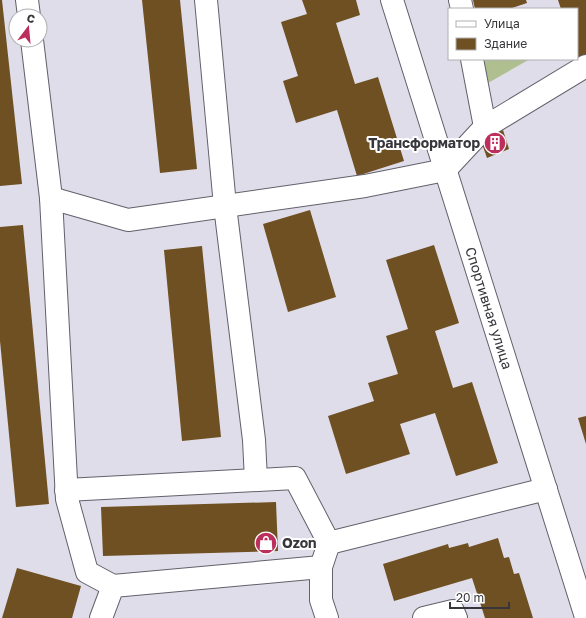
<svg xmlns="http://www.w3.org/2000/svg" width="586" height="618" font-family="'Golos Text',sans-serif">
	<rect width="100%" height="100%" fill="#e0ddea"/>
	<!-- green -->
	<path fill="#afbf8f" d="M484,59H530L488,83Z"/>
	<!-- building -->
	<g fill="#6e5022">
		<path d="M0,0H2L22,184L0,186Z"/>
		<path d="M142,0H180L197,169L160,173Z"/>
		<path d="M302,0H356L360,15L336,23L355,84L378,77L404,161L357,176L337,110L296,123L283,81L298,76L281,22L307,14Z"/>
		<path d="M473,0H526L527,3L509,9H475Z"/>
		<path d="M558,0H586V59L578,60L577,58V9H561Z"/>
		<path d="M503,130L509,149L487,158L480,138Z"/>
		<path d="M310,210L336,297L288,312L263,224Z"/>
		<path d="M23,225L49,504L16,507L0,341V227Z"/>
		<path d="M434,245L459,323L435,331L453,388L472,382L498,463L456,476L435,413L400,424L410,454L346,474L328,416L374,401L368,383L398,374L386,336L408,329L386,260Z"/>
		<path d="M202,246L221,437L182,441L164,250Z"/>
		<path d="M586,416V444L578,418Z"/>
		<path d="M276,502L278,551L103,556L101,507Z"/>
		<path d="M498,538L504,558L509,557L514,574L519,573L533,618H485L472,578L394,601L383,564L448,544L449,548L468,543L469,547Z"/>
		<path d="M17,568L81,586L72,618H2Z"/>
	</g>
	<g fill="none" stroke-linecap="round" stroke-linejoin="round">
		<!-- minor casing -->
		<g stroke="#62606b" stroke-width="24">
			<g id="minor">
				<path d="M27,0L29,16"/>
				<path d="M206,0L225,206L254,440L256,480"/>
				<path id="s1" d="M392,0L586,617"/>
				<path d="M460,0L462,9"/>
				<path d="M32,40L51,198"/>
				<path d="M472,59L485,127"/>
				<path d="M66,490L295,478L329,543L321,567L113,586L101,618"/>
				<path d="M329,543L546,489"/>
				<path d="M321,567V600L327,618"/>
				<path d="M113,586L87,572L67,499L51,198L128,220L365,186L445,170L485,127L586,66"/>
				<path d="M424,618L453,611L456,618"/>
			</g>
		</g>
		<!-- minor -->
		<use href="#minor" stroke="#fff" stroke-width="22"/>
	</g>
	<!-- icons -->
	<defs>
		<g id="building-disc" transform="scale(1.15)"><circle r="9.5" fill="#bc2e5c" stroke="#fff"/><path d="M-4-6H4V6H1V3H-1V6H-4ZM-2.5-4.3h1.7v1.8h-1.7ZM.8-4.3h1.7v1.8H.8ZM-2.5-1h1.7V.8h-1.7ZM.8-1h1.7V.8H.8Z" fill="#fff"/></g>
		<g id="shop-disc" transform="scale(1.15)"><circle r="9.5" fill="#bc2e5c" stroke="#fff"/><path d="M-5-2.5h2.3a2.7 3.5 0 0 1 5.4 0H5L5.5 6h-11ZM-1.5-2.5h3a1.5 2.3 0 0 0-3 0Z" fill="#fff"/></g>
	</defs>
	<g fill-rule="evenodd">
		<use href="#building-disc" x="495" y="143"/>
		<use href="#shop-disc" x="266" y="543"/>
	</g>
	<g text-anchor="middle" stroke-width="4" stroke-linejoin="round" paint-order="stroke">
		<!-- poi labels -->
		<g font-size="14" font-weight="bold" fill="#37363b" stroke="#fff" text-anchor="end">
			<text x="480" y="148">Трансформатор</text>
			<text x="282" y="548" text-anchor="start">Ozon</text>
		</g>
		<!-- street labels -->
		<g font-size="14" fill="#37363b" stroke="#fff">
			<text dy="5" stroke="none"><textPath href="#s1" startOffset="323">Спортивная улица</textPath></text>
		</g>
	</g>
	<!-- legend -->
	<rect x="448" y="8" width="130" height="52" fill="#ffffff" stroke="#afafb1"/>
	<rect x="456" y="21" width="20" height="6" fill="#ffffff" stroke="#afafb1"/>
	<text x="484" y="28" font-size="12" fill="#37363b">Улица</text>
	<rect x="456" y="38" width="20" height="12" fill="#6e5022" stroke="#afafb1"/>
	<text x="484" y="48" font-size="12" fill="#37363b">Здание</text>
	<!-- north arrow -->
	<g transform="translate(28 28) rotate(16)"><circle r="19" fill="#ffffff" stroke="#afafb1"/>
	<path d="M0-3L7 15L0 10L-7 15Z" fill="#bc2e5c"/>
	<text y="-6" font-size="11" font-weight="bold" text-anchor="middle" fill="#37363b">С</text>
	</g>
	<!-- scale -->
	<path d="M450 602v6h59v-6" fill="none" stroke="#37363b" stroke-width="2"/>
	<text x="456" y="602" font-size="12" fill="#37363b" stroke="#ffffff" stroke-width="3" paint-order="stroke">20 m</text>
</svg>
